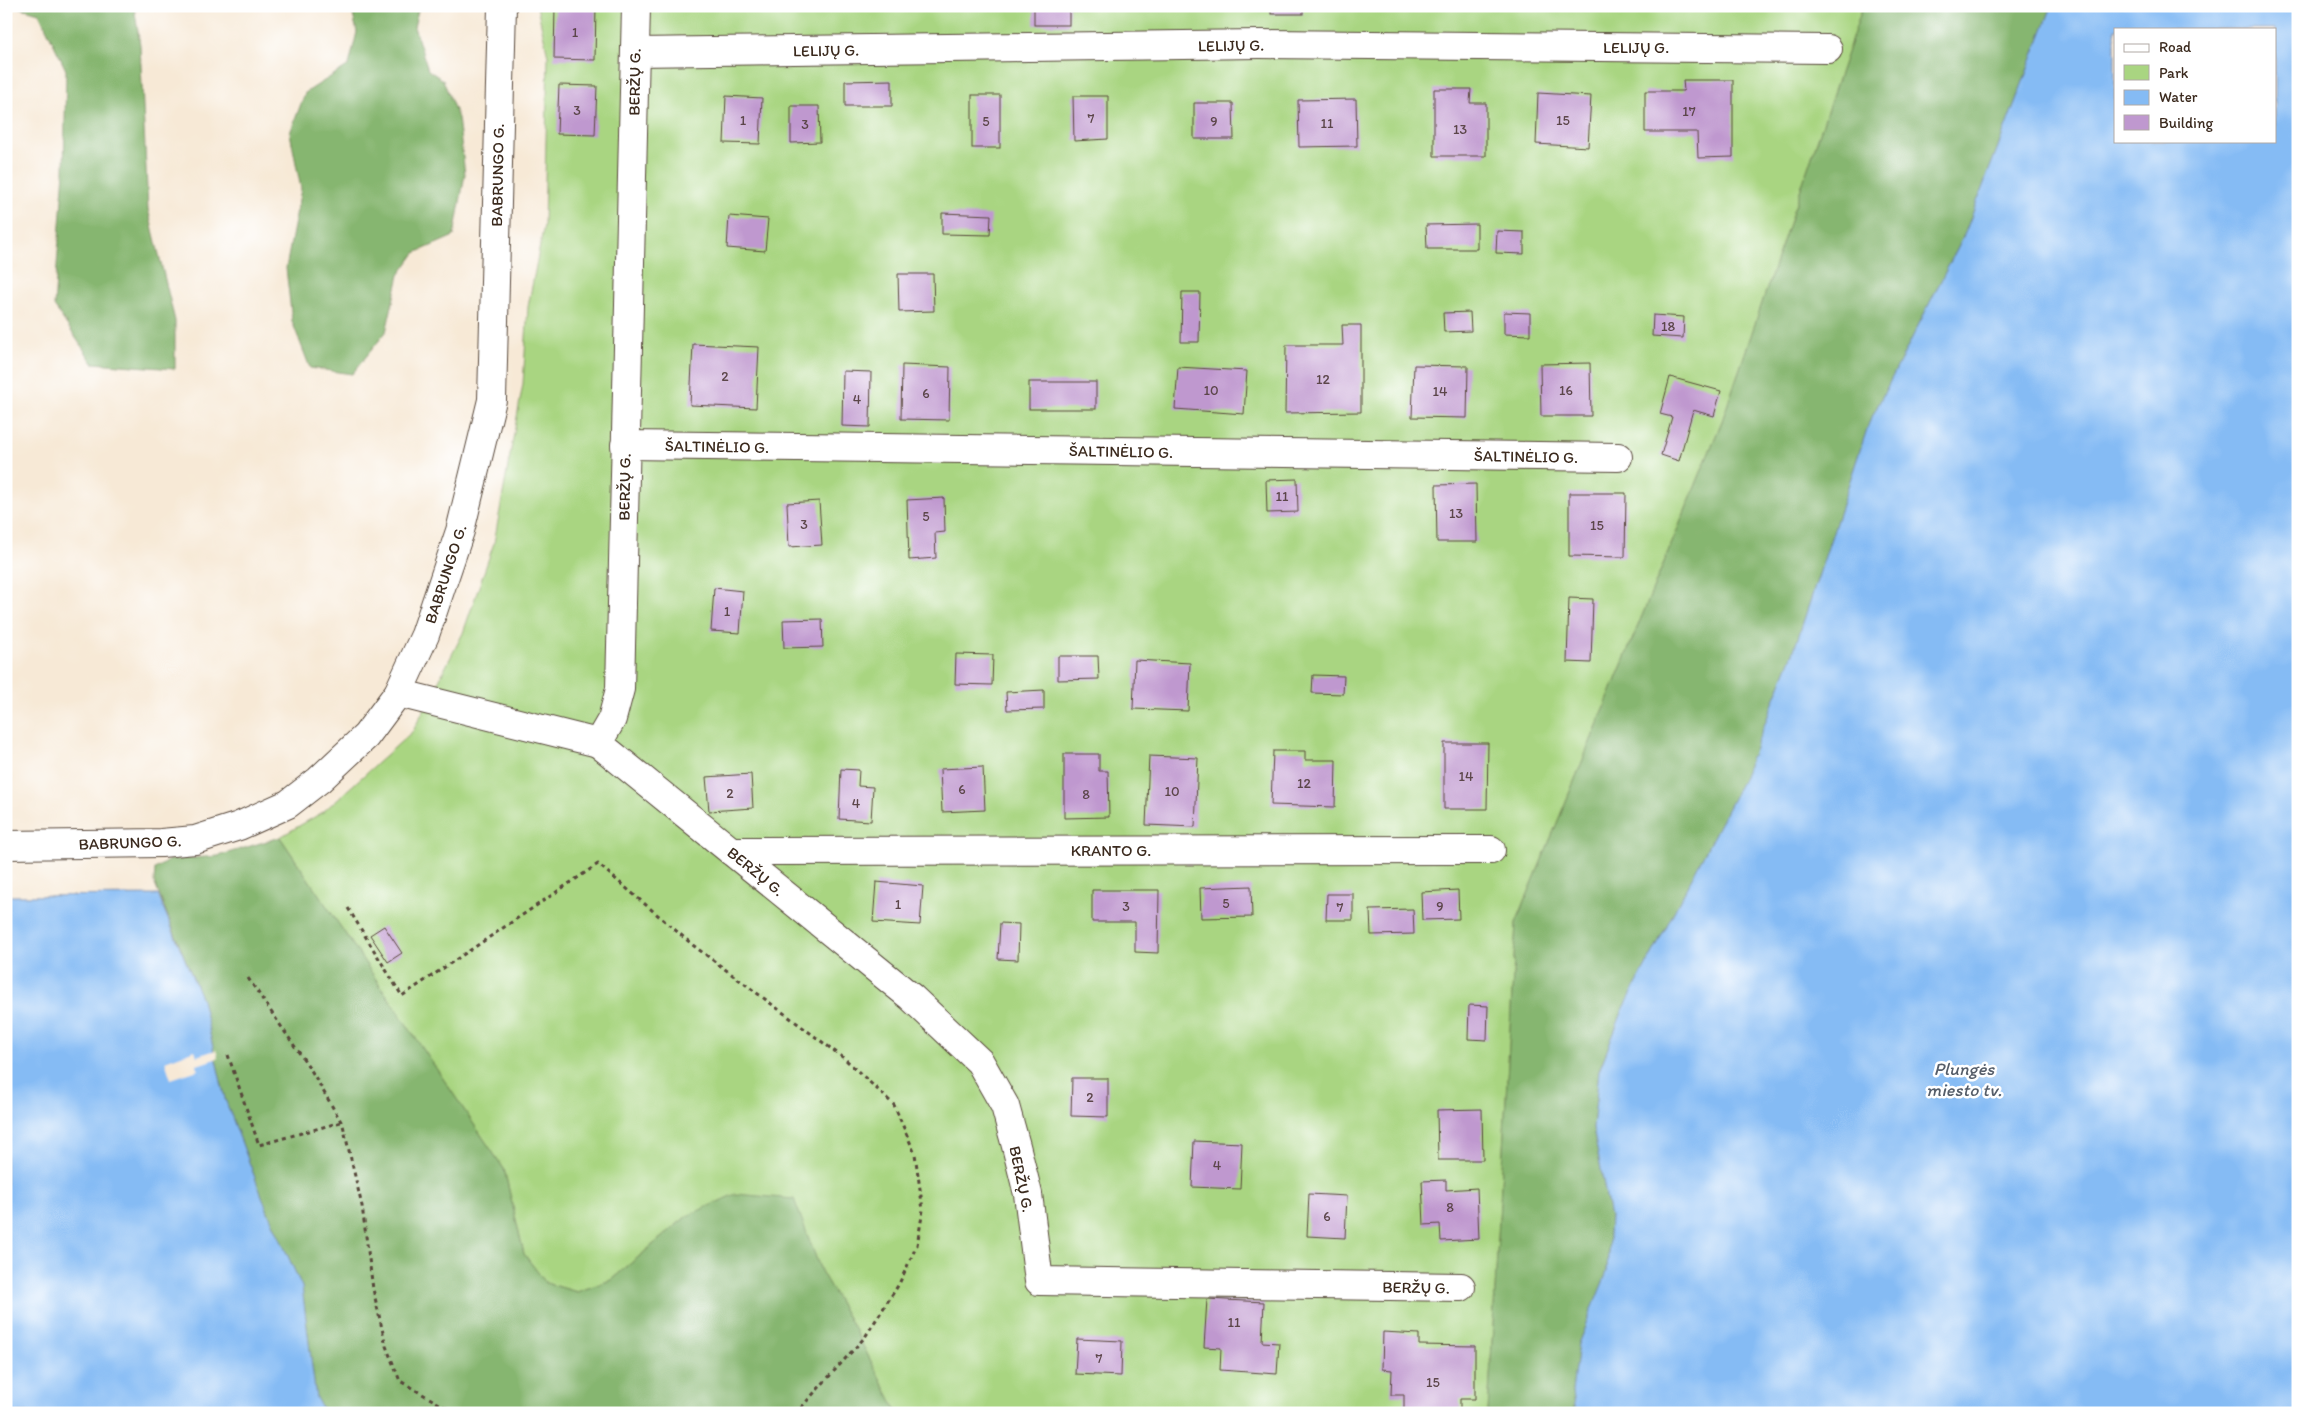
<svg xmlns="http://www.w3.org/2000/svg" width="2304" height="1419" font-family="Itim,sans-serif">
	<rect width="100%" height="100%" fill="#fff"/>
	<filter id="ink" filterUnits="userSpaceOnUse"><feTurbulence type="fractalNoise" baseFrequency=".02" numOctaves="2"/><feDisplacementMap in="SourceGraphic" scale="10" xChannelSelector="R" yChannelSelector="G"/><feConvolveMatrix kernelMatrix="1 2 1 2 8 2 1 2 1" color-interpolation-filters="sRGB"/></filter>
	<filter id="wash" filterUnits="userSpaceOnUse"><feTurbulence type="fractalNoise" baseFrequency=".0096" numOctaves="4" result="noise"/><feDisplacementMap in="SourceGraphic" scale="20" xChannelSelector="R" yChannelSelector="G"/><feGaussianBlur stdDeviation="1.12" result="paint"/><feColorMatrix in="noise" values="0 0 0 0 0 0 0 0 0 0 0 0 0 0 0 0 0 1.4 0 .05"/><feComposite in="paint" operator="in"/></filter>
	<g filter="url(#wash)">
		<rect width="100%" height="100%" fill="#f7e9d6"/>
		<!-- green -->
		<path fill="#a9d581" stroke="#728050" d="M537,6H1863L1722,421L1516,923L1488,1413H898L851,1323L821,1271L793,1199L687,1216L611,1280L577,1292L546,1283L524,1254L504,1169L280,837L323,812L413,731L463,633L494,543L523,384L528,307L544,225L548,56Z"/>
		<!-- forest -->
		<g fill="#86b66f" stroke="#607046">
			<path d="M14,6H134L140,45L148,209L175,321V369L93,363L54,306L64,171L66,70L39,13Z"/>
			<path d="M351,6H419L414,27L428,70L443,80L458,118L465,174L454,236L415,253L399,275L386,332L352,374L310,368L292,321L286,268L301,189L290,133L305,93L349,65L357,32Z"/>
			<path d="M1863,6H2052L1965,233L1869,423L1793,653L1742,781L1623,1010L1599,1071L1593,1128L1610,1217L1607,1272L1578,1344L1572,1392L1575,1413H1488L1516,923L1722,421Z"/>
			<path d="M280,837L504,1169L524,1254L546,1283L577,1292L611,1280L687,1216L735,1194L794,1199L821,1271L851,1323L898,1413H325L316,1398L302,1287L268,1212L225,1099L202,1000L154,882L155,869L169,860L218,856Z"/>
		</g>
		<!-- water -->
		<g fill="#85bbf4" stroke="#607289" fill-rule="evenodd">
			<path d="M2052,6H2298V1413H1575L1572,1392L1578,1344L1607,1272L1610,1217L1593,1128L1599,1071L1623,1010L1742,781L1793,653L1869,423L1965,233ZM2115,29H2275V141H2115Z"/>
			<path d="M158,895L202,1000L225,1099L268,1212L302,1287L316,1398L325,1413H6V896Z"/>
		</g>
		<!-- pier -->
		<path fill="#f7e9d6" d="M195,1050L197,1056L216,1050L218,1058L197,1065L198,1070L171,1079L165,1061Z"/>
		<g id="blocks">
			<!-- building -->
			<g fill="#bf98cf">
				<path d="M555,6H596L595,60L554,59Z"/>
				<rect x="1034" y="6" width="35" height="19"/>
				<rect x="1271" y="6" width="32" height="8"/>
				<path d="M892,80V106H845V81Z"/>
				<path d="M1683,80H1733V157L1698,158L1697,132H1645V91H1684Z"/>
				<path d="M559,85L597,86L595,135L557,134Z"/>
				<path d="M1434,89H1471L1470,103H1486V156H1434Z"/>
				<path d="M1538,93L1591,96L1588,147L1536,144Z"/>
				<rect x="972" y="95" width="28" height="53"/>
				<path d="M726,96L762,98L760,144L724,143Z"/>
				<path d="M1073,96H1108V139L1074,141Z"/>
				<path d="M1356,99L1357,146L1299,147L1298,100Z"/>
				<path d="M1194,103H1233L1234,139H1194Z"/>
				<path d="M791,106H819L820,142L791,143Z"/>
				<path d="M942,213L991,215L990,235L942,234Z"/>
				<path d="M729,216L768,219L765,251L727,248Z"/>
				<path d="M1477,224V249H1427L1426,225Z"/>
				<path d="M1497,231L1524,232V254L1496,253Z"/>
				<path d="M898,274H933L934,311L899,312Z"/>
				<path d="M1182,292H1200L1199,342H1181Z"/>
				<path d="M1470,312L1471,331L1444,332L1443,313Z"/>
				<path d="M1504,312L1530,313V335L1504,334Z"/>
				<path d="M1653,315L1684,317L1683,338L1652,336Z"/>
				<path d="M1342,325H1361V412L1285,413L1286,345H1343Z"/>
				<path d="M693,344L759,347L756,408L690,405Z"/>
				<path d="M1590,363L1591,416H1541L1540,364Z"/>
				<path d="M902,365L950,367L949,420L901,419Z"/>
				<path d="M1414,365L1468,366L1467,418L1412,417Z"/>
				<path d="M1178,367L1247,371L1244,414L1175,409Z"/>
				<path d="M843,371L871,372L870,427L842,426Z"/>
				<path d="M1670,377L1721,391L1714,416L1693,410L1679,461L1661,455L1672,417L1660,414Z"/>
				<rect x="1029" y="382" width="67" height="27"/>
				<path d="M1297,479L1298,512L1267,513L1266,480Z"/>
				<path d="M1476,484L1477,542H1437L1436,485Z"/>
				<path d="M1569,493H1626L1625,557L1569,556Z"/>
				<path d="M944,498L945,532L935,533L936,558L909,560L907,500Z"/>
				<path d="M819,501L822,545L789,547L787,503Z"/>
				<path d="M714,588L743,591L740,633L711,631Z"/>
				<path d="M1569,598L1593,599L1591,663L1567,662Z"/>
				<path d="M822,619L823,647L784,648L783,620Z"/>
				<path d="M956,654L993,655L992,685L955,684Z"/>
				<path d="M1058,656H1098L1099,679L1058,680Z"/>
				<path d="M1135,660L1190,663L1188,711L1133,709Z"/>
				<path d="M1313,675L1344,676L1343,694L1312,693Z"/>
				<path d="M1044,690V709L1007,710L1006,692Z"/>
				<path d="M1444,743H1488L1487,809H1444Z"/>
				<path d="M1273,751H1305V760H1336L1335,807L1271,805Z"/>
				<path d="M1064,754H1099V771H1108L1109,817L1064,818Z"/>
				<path d="M1149,756L1198,758L1195,827L1146,825Z"/>
				<path d="M983,767L985,810L942,812L940,769Z"/>
				<path d="M841,769L859,770L858,786L873,787L871,821L839,819Z"/>
				<path d="M751,774L753,808L709,811L706,777Z"/>
				<path d="M876,882L923,886L920,925L873,922Z"/>
				<path d="M1251,886L1252,917L1201,918L1200,888Z"/>
				<path d="M1092,890H1159L1158,953L1135,952V922H1092Z"/>
				<path d="M1458,890L1459,919L1422,920L1421,892Z"/>
				<path d="M1327,894H1353V920H1326Z"/>
				<path d="M1413,909L1414,934L1371,935L1370,910Z"/>
				<path d="M1000,923L1019,924L1018,960L998,959Z"/>
				<path d="M384,926L402,953L388,962L370,935Z"/>
				<path d="M1469,1005L1488,1006L1487,1040L1468,1039Z"/>
				<path d="M1072,1078H1108V1117L1071,1116Z"/>
				<path d="M1482,1109L1483,1160H1438L1437,1110Z"/>
				<path d="M1194,1141L1242,1143L1240,1189L1192,1187Z"/>
				<path d="M1446,1180V1190L1477,1188L1479,1239L1441,1241L1440,1224L1424,1225L1422,1181Z"/>
				<path d="M1309,1194L1347,1196L1345,1238L1307,1236Z"/>
				<path d="M1207,1299L1264,1302L1262,1342L1279,1343L1277,1374L1220,1370L1221,1348L1204,1347Z"/>
				<path d="M1383,1332L1419,1334V1345L1475,1346V1399H1460V1413H1404V1395H1391L1392,1370L1382,1369Z"/>
				<path d="M1077,1339L1122,1341L1121,1376L1075,1374Z"/>
			</g>
		</g>
	</g>
	<g filter="url(#ink)">
		<use href="#blocks" fill-opacity="0" stroke="#57473a" stroke-width="1"/>
		<g fill="none" stroke-linecap="round" stroke-linejoin="round">
			<!-- minor casing -->
			<g stroke="#57473a" stroke-width="30">
				<g id="minor">
					<path d="M636,6L620,689L612,719L598,743L911,997L980,1062L1005,1106L1016,1146L1028,1194L1039,1281L1461,1287"/>
					<path d="M635,52L1260,44L1828,49"/>
					<path d="M625,445L1618,457"/>
					<path d="M398,693L598,743"/>
					<path d="M6,845L161,843L195,840L239,826L288,804L319,780L366,736L398,693L425,635L460,531L492,400L502,6"/>
					<path d="M731,851L1491,850"/>
				</g>
			</g>
			<!-- path -->
			<g stroke="#57473a" stroke-width="3" stroke-dasharray="4 4" stroke-linecap="butt">
				<path d="M348,908L402,996L598,864L694,946L845,1059L894,1105L915,1154L923,1210L917,1245L899,1284L865,1337L796,1413"/>
				<path d="M248,978L311,1070L343,1125L362,1206L373,1289L386,1346L400,1381L455,1413"/>
				<path d="M228,1055L259,1145L341,1122"/>
			</g>
			<!-- minor -->
			<use href="#minor" stroke="#fff" stroke-width="28"/>
		</g>
	</g>
	<g text-anchor="middle" stroke-width="5" stroke-linejoin="round" paint-order="stroke">
		<!-- number labels -->
		<g font-size="14" fill="#5c464a">
			<text x="575" y="37">1</text>
			<text x="577" y="115">3</text>
			<text x="1689" y="116">17</text>
			<text x="1091" y="123">7</text>
			<text x="743" y="125">1</text>
			<text x="1563" y="125">15</text>
			<text x="986" y="126">5</text>
			<text x="1214" y="126">9</text>
			<text x="1327" y="128">11</text>
			<text x="805" y="129">3</text>
			<text x="1460" y="134">13</text>
			<text x="1668" y="331">18</text>
			<text x="725" y="381">2</text>
			<text x="1323" y="384">12</text>
			<text x="1211" y="395">10</text>
			<text x="1566" y="395">16</text>
			<text x="1440" y="396">14</text>
			<text x="926" y="398">6</text>
			<text x="857" y="404">4</text>
			<text x="1282" y="501">11</text>
			<text x="1456" y="518">13</text>
			<text x="926" y="521">5</text>
			<text x="804" y="529">3</text>
			<text x="1597" y="530">15</text>
			<text x="727" y="616">1</text>
			<text x="1466" y="781">14</text>
			<text x="1304" y="788">12</text>
			<text x="962" y="794">6</text>
			<text x="1172" y="796">10</text>
			<text x="730" y="798">2</text>
			<text x="1086" y="799">8</text>
			<text x="856" y="808">4</text>
			<text x="1226" y="908">5</text>
			<text x="898" y="909">1</text>
			<text x="1126" y="911">3</text>
			<text x="1440" y="911">9</text>
			<text x="1340" y="912">7</text>
			<text x="1090" y="1102">2</text>
			<text x="1217" y="1170">4</text>
			<text x="1450" y="1212">8</text>
			<text x="1327" y="1221">6</text>
			<text x="1234" y="1327">11</text>
			<text x="1099" y="1363">7</text>
			<text x="1433" y="1387">15</text>
		</g>
		<!-- street labels -->
		<g font-size="16" fill="#3b2a1e" stroke="#fff">
			<text transform="translate(1231 45) rotate(-1)" y="6">LELIJŲ G.</text>
			<text x="1636" y="53">LELIJŲ G.</text>
			<text transform="translate(826 50) rotate(-1)" y="6">LELIJŲ G.</text>
			<text transform="translate(634 82) rotate(-89)" y="6">BERŽŲ G.</text>
			<text transform="translate(497 175) rotate(-89)" y="6">BABRUNGO G.</text>
			<text transform="translate(717 446) rotate(1)" y="6">ŠALTINĖLIO G.</text>
			<text transform="translate(1121 451) rotate(1)" y="6">ŠALTINĖLIO G.</text>
			<text transform="translate(1526 456) rotate(1)" y="6">ŠALTINĖLIO G.</text>
			<text transform="translate(624 487) rotate(-89)" y="6">BERŽŲ G.</text>
			<text transform="translate(445 574) rotate(-72)" y="6">BABRUNGO G.</text>
			<text transform="translate(130 842) rotate(-2)" y="6">BABRUNGO G.</text>
			<text x="1111" y="856">KRANTO G.</text>
			<text transform="translate(756 871) rotate(39)" y="6">BERŽŲ G.</text>
			<text transform="translate(1022 1179) rotate(78)" y="6">BERŽŲ G.</text>
			<text transform="translate(1416 1287) rotate(1)" y="6">BERŽŲ G.</text>
		</g>
		<!-- water labels -->
		<g font-size="18" font-style="italic" fill="#555d69" stroke="#fff">
			<text x="1964" y="1075">Plungės<tspan x="1964" dy="21">miesto tv.</tspan></text>
		</g>
	</g>
	<!-- margin -->
	<rect width="2304" height="1419" fill="none" stroke="#fff" stroke-width="25"/>
	<!-- legend -->
	<rect x="2114" y="28" width="162" height="115" fill="#ffffff" stroke="#b1aaa5"/>
	<rect x="2124" y="44" width="25" height="8" fill="#ffffff" stroke="#b1aaa5"/>
	<text x="2159" y="52" font-size="15" fill="#3b2a1e">Road</text>
	<rect x="2124" y="65" width="25" height="15" fill="#a9d581" stroke="#b1aaa5"/>
	<text x="2159" y="78" font-size="15" fill="#3b2a1e">Park</text>
	<rect x="2124" y="90" width="25" height="15" fill="#85bbf4" stroke="#b1aaa5"/>
	<text x="2159" y="102" font-size="15" fill="#3b2a1e">Water</text>
	<rect x="2124" y="115" width="25" height="15" fill="#bf98cf" stroke="#b1aaa5"/>
	<text x="2159" y="128" font-size="15" fill="#3b2a1e">Building</text>
</svg>
